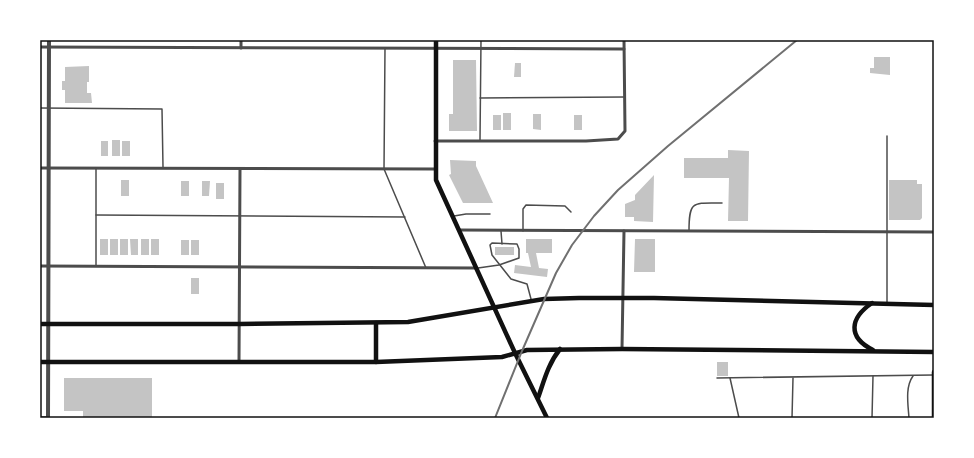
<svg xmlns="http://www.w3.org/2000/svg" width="974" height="458" font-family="'Fira Sans Condensed',sans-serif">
	<rect width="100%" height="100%" fill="#fff"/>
	<!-- building -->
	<g fill="#c4c4c4">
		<path d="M874,57H890V75L870,73V68H874Z"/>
		<path d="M453,60H476L477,131H449V114H453Z"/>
		<path d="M515,63H521V77H514Z"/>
		<path d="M89,66V82H87V93H91L92,103H65V90H62V81H65V67Z"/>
		<rect x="503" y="113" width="8" height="17"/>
		<path d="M533,114H541V130L533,129Z"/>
		<rect x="493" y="115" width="8" height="15"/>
		<rect x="574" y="115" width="8" height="15"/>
		<rect x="112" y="140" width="8" height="16"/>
		<rect x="101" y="141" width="7" height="15"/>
		<rect x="122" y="141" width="8" height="15"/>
		<path d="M728,150L749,151L748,221H728L729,178H684V158H728Z"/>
		<path d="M450,160L476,161V166L493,203H463L449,175L451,174Z"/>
		<path d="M654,175L653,222L634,221V217H625V204L635,200V195Z"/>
		<rect x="121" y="180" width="8" height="16"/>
		<path d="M889,180H917V184H922V218L920,220H889Z"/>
		<rect x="181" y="181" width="8" height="15"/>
		<path d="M202,181H210L209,196H202Z"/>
		<rect x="216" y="183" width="8" height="16"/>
		<rect x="100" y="239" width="8" height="16"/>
		<rect x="110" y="239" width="8" height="16"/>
		<rect x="120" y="239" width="8" height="16"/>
		<path d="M130,239H138V255H131Z"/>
		<rect x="141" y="239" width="8" height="16"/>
		<rect x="151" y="239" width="8" height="16"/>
		<path d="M526,239H552V253H536L539,268L548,269L547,277L514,273L515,265L531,267L528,253H526Z"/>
		<path d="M635,239H655V272H634Z"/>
		<rect x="181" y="240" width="8" height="15"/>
		<rect x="191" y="240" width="8" height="15"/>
		<rect x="495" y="247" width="19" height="8"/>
		<rect x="191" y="278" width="8" height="16"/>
		<rect x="717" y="362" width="11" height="14"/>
		<path d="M64,378H152V418H83V411H64Z"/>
	</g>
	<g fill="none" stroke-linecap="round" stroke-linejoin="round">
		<!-- service -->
		<g stroke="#4c4c4c" stroke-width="1.5">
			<path d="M385,48L384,169L426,268"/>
			<path d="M480,98L625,97"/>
			<path d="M40,108L162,109L163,167"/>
			<path d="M480,140L481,40"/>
			<path d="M96,169V266"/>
			<path d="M96,215L405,217"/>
			<path d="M454,216L466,214H490"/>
			<path d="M501,231L502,244"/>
			<path d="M523,231V209L526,205L565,206L571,212"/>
			<path d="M689,231C689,200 693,203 722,203"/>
			<path d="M478,268L499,265L519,258V249L517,244L492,243L490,245L492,255L511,279L527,284L531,299"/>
			<path d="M887,302V136"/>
			<path d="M717,378L933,375"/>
			<path d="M730,378L739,418"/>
			<path d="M40,417H48"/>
			<path d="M792,418L793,378"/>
			<path d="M872,418L873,376"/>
			<path d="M909,418C908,404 905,387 913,376"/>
		</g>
		<!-- minor -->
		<g stroke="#4c4c4c" stroke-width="3">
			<path d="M40,47L624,49"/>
			<path d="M241,48V40"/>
			<path d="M435,141H586L618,139L625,131L624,40"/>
			<path d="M40,168L436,169"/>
			<path d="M459,230L934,232"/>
			<path d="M40,266L476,268"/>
			<path d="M622,349L624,231"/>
			<path d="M239,362L240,169"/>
		</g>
		<!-- tertiary -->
		<path stroke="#4c4c4c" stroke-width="4" d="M48,418L49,40"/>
		<!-- secondary -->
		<g stroke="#111" stroke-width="4.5">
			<path d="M436,40V180L515,353L547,418"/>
			<path d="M872,303C850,318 847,337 873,350"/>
			<path d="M376,323V362"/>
			<path d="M40,324H239L408,322L544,299L579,298H654L934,305"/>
			<path d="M40,362H376L502,357L527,350L622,349L934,352"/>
			<path d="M538,398C544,381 548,364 560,349"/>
			<path d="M934,418V372"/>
		</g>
		<!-- rail -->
		<path stroke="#707070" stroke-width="2" d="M495,418L522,351L556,273L572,245L594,216L618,190L668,146L797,40"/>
	</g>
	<!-- border -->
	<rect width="974" height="458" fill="none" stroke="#ffffff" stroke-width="82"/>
	<rect x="41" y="41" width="892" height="376" fill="none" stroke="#111" stroke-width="1.5"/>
</svg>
